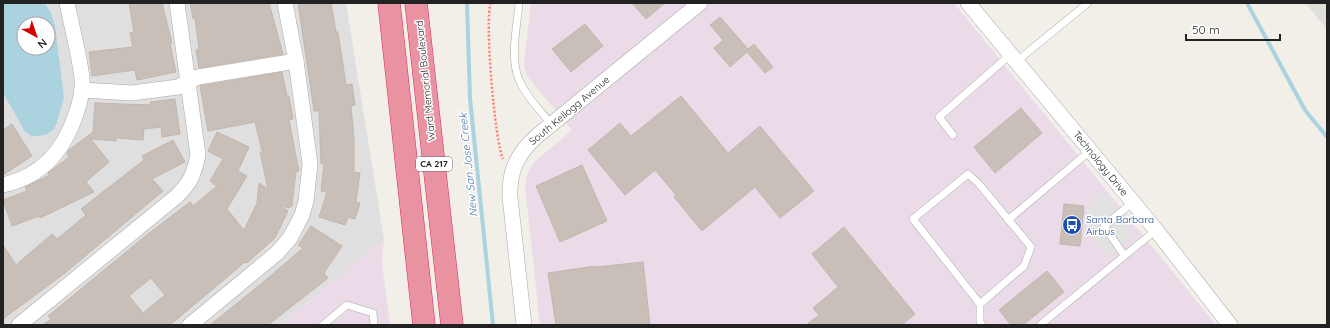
<svg xmlns="http://www.w3.org/2000/svg" width="1330" height="328" font-family="Quicksand,sans-serif">
	<rect width="100%" height="100%" fill="#f2efe9"/>
	<!-- residential -->
	<path fill="#e0dfdf" d="M45,3H346L384,240L279,325H3V93L25,132L57,123L64,98L50,11Z"/>
	<!-- industrial -->
	<g fill="#ebdbe8">
		<path d="M531,3H954L1216,325H540L525,185L527,175L534,162L572,130L527,76L524,64Z"/>
		<path d="M384,240L382,263L390,325H279Z"/>
	</g>
	<!-- airport -->
	<path fill="#e1dfda" d="M1305,3H1327V29Z"/>
	<!-- parking -->
	<path fill="#e2e2e2" d="M1104,192L1128,220L1127,229L1133,237L1107,259L1084,227L1086,208Z"/>
	<!-- water -->
	<path fill="#aad3df" fill-rule="evenodd" d="M3,3H45L50,11L55,25L64,98L57,123L53,130L45,135L38,136H32L25,132L3,93ZM24,24H48V48H24Z"/>
	<g fill="none" stroke-linecap="round" stroke-linejoin="round">
		<!-- stream -->
		<g stroke="#aad3df" stroke-width="4">
			<path d="M467,3L470,98L493,325"/>
			<path d="M1247,3L1305,110L1327,137"/>
		</g>
	</g>
	<!-- building -->
	<g fill="#c7bfb8" stroke="#c4b6ab" fill-rule="evenodd">
		<path d="M129,3H162L172,43H170L176,72L137,80L135,70L92,76L89,52L133,47L130,33L134,32Z"/>
		<path d="M190,3H269L283,54L199,68L196,50L199,49L195,18L193,19Z"/>
		<path d="M298,3H331L336,32H338L346,85L352,84L355,105L351,106L354,139V172L360,173L356,202L360,203L355,219L348,217L345,225L319,217L327,192L321,191L324,164H321L319,111H314Z"/>
		<path d="M632,3H665L646,19Z"/>
		<path d="M720,17L748,49L754,44L773,67L765,73L747,52L730,67L714,48L723,40L710,25Z"/>
		<path d="M585,24L603,46L571,72L552,49Z"/>
		<path d="M282,72L287,96H289L293,119L289,120L299,171L296,172L292,206L289,208L279,205L288,211L275,238L247,263L245,262L170,325H43L51,319L48,316L148,234L190,202L193,206L217,186L210,181L223,159L208,151L217,132L249,147L238,171L247,176L227,209L244,230L257,203L259,183L268,189L260,152L263,153V148L262,151L255,122L208,131L200,86ZM151,278L165,295L143,313L129,296Z"/>
		<path d="M681,96L728,153L760,126L814,191L780,218L755,187L702,231L674,197L676,195L655,170L625,195L588,150L620,123L631,136Z"/>
		<path d="M175,99L180,134L162,137L161,127L144,129L143,140L116,138V141L91,139L109,162L86,182L94,192L40,218L39,216L12,226L3,200L27,191L25,187L50,175L48,173L69,157L67,153L69,150L93,132L95,103L151,105L150,102Z"/>
		<path d="M1021,108L1042,133L995,173L974,147Z"/>
		<path d="M12,124L32,156L3,175V130Z"/>
		<path d="M173,140L185,162L152,179L163,191L65,273L3,319V245L16,265L52,234L57,239L86,215L81,209L144,160L142,156Z"/>
		<path d="M582,165L607,221L560,242L536,186Z"/>
		<path d="M1064,204L1084,206L1080,246L1060,244Z"/>
		<path d="M311,226L342,246L324,273L328,278L268,325H210L261,284L303,248L298,245Z"/>
		<path d="M844,227L915,314L902,325H806L819,315L813,308L838,287L812,254Z"/>
		<path d="M643,262L650,325H556L548,273L596,266V267Z"/>
		<path d="M1047,271L1064,292L1023,325H1011L999,310Z"/>
	</g>
	<g fill="none" stroke-linecap="round" stroke-linejoin="round">
		<!-- lane casing -->
		<g stroke="#a9a9a9" stroke-width="8">
			<g id="lane">
				<path d="M519,3C517,28 509,59 520,82C527,98 541,111 551,124"/>
				<path d="M1017,61L1088,3"/>
				<path d="M953,135L939,117L1011,54"/>
				<path d="M1008,220L1091,150"/>
				<path d="M1124,255L1104,226L1133,202"/>
				<path d="M980,304L1024,266L1031,247L979,184L968,174L913,219L980,304V322L982,325"/>
				<path d="M323,325L347,305L373,313L374,325"/>
				<path d="M1040,325L1156,230"/>
			</g>
		</g>
		<!-- street casing -->
		<g stroke="#a9a9a9" stroke-width="16">
			<g id="street">
				<path d="M968,3L1156,230L1230,325"/>
				<path d="M82,90L132,93L178,87L198,77L296,61"/>
				<path d="M3,185C42,176 63,152 76,114C80,103 83,91 82,78C79,53 72,28 67,3"/>
				<path d="M19,325L177,196C191,182 194,174 198,155L177,3"/>
				<path d="M190,325L277,253L290,238L302,215L306,201L310,164L296,61L285,3"/>
				<path d="M524,325L510,197C509,171 517,154 537,136L700,3"/>
			</g>
		</g>
		<!-- highway casing -->
		<g stroke="#dc2a67" stroke-width="23">
			<g id="highway">
				<path d="M389,3L424,325"/>
				<path d="M416,3L452,325"/>
			</g>
		</g>
		<!-- path -->
		<path stroke="#fa8072" stroke-width="2.5" stroke-dasharray="2 2" stroke-linecap="butt" d="M491,3C484,16 495,144 503,159"/>
		<!-- lane -->
		<use href="#lane" stroke="#fff" stroke-width="7"/>
		<!-- street -->
		<use href="#street" stroke="#fff" stroke-width="15"/>
		<!-- highway -->
		<use href="#highway" stroke="#e892a2" stroke-width="22"/>
	</g>
	<!-- icons -->
	<defs>
		<g id="bus-disc" transform="scale(1)"><circle r="9.5" fill="#1a4fb4" stroke="#fff"/><path d="M-5-6H5V4H4V6H2V4H-2V6H-4V4H-5ZM-3.5-4V0h7V-4ZM-3.5 1.2v1.5H-2V1.2ZM2 1.2v1.5H3.5V1.2Z" fill="#fff"/></g>
	</defs>
	<g fill-rule="evenodd">
		<use href="#bus-disc" x="1072" y="225"/>
	</g>
	<g text-anchor="middle" stroke-width="3" stroke-linejoin="round" paint-order="stroke">
		<!-- shield labels -->
		<rect fill="#fff" stroke="#646464" stroke-width="1" x="416" y="157" width="36" height="14" rx="3"/>
		<g font-size="9" font-weight="bold" fill="#222">
			<text x="434" y="167">CA 217</text>
		</g>
		<!-- street labels -->
		<g font-size="10" fill="#222" stroke="#fff">
			<text transform="translate(425 81) rotate(-96)" y="4">Ward Memorial Boulevard</text>
			<text transform="translate(569 110) rotate(-40)" y="4">South Kellogg Avenue</text>
			<text transform="translate(1101 163) rotate(51)" y="4">Technology Drive</text>
		</g>
		<!-- transit labels -->
		<g font-size="10" fill="#164399" stroke="#fff" text-anchor="start">
			<text x="1086" y="223">Santa Barbara<tspan x="1086" dy="12">Airbus</tspan></text>
		</g>
		<!-- water labels -->
		<g font-size="11" font-style="italic" fill="#4a7aab" stroke="#fff">
			<text transform="translate(468 165) rotate(-96)" y="4">New San Jose Creek</text>
		</g>
	</g>
	<!-- border -->
	<rect width="1330" height="328" fill="none" stroke="#222222" stroke-width="8"/>
	<!-- north arrow -->
	<g transform="translate(36 36) rotate(140)"><circle r="19" fill="#ffffff" stroke="#a7a7a7"/>
	<path d="M0-3L7 15L0 10L-7 15Z" fill="#d40000"/>
	<text y="-6" font-size="11" font-weight="bold" text-anchor="middle" fill="#222222">N</text>
	</g>
	<!-- scale -->
	<path d="M1186 34v6h94v-6" fill="none" stroke="#222222" stroke-width="2"/>
	<text x="1192" y="34" font-size="12" fill="#222222" stroke="#ffffff" stroke-width="3" paint-order="stroke">50 m</text>
</svg>
